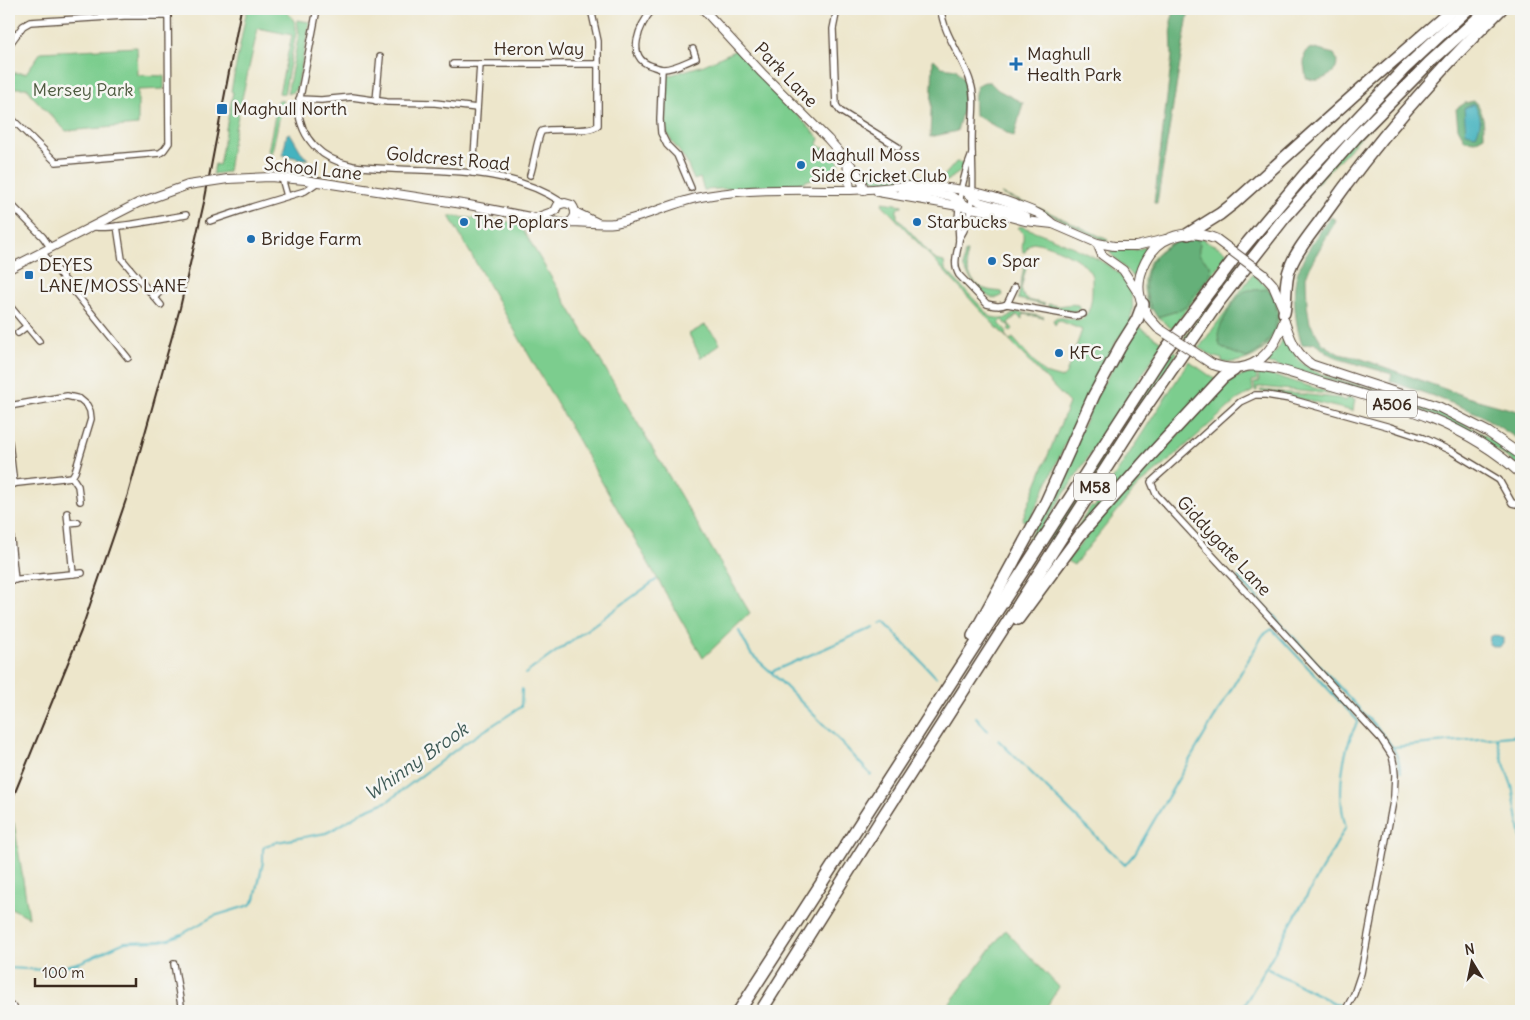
<svg xmlns="http://www.w3.org/2000/svg" width="1530" height="1020" font-family="Delius,sans-serif">
	<rect width="100%" height="100%" fill="#f6f6f2"/>
	<filter id="ink" filterUnits="userSpaceOnUse"><feTurbulence type="fractalNoise" baseFrequency=".02" numOctaves="2"/><feDisplacementMap in="SourceGraphic" scale="10" xChannelSelector="R" yChannelSelector="G"/><feConvolveMatrix kernelMatrix="1 2 1 2 8 2 1 2 1" color-interpolation-filters="sRGB"/></filter>
	<filter id="wash" filterUnits="userSpaceOnUse"><feTurbulence type="fractalNoise" baseFrequency=".0096" numOctaves="4" result="noise"/><feDisplacementMap in="SourceGraphic" scale="20" xChannelSelector="R" yChannelSelector="G"/><feGaussianBlur stdDeviation="1.12" result="paint"/><feColorMatrix in="noise" values="0 0 0 0 0 0 0 0 0 0 0 0 0 0 0 0 0 1.4 0 .05"/><feComposite in="paint" operator="in"/></filter>
	<g filter="url(#wash)">
		<rect width="100%" height="100%" fill="#ede6cb"/>
		<!-- green -->
		<g fill="#7ccd8e" stroke="#5c7c56">
			<path d="M247,9H283C291,16 297,21 296,33L284,94L279,93L292,35L258,28L233,138L228,172L213,174L215,164L219,165L233,92L231,91Z"/>
			<path d="M1477,9H1482L1252,252L1250,250C1319,164 1394,82 1477,9Z"/>
			<path d="M297,20L310,22L297,87L293,92L287,94L299,34Z"/>
			<path d="M137,47L138,75L164,76V89L138,90V125L66,131L32,96L28,88H9V73H26L41,52Z"/>
			<path d="M736,50L820,139L818,144L822,148H827L839,162L838,168L830,173L797,184L704,190L700,178L694,180L685,159L672,142L666,130L667,76L704,65Z"/>
			<path d="M278,100L283,101L272,152V160L265,165L266,159H269L271,152L268,151Z"/>
			<path d="M858,161L872,173L880,177L944,176L956,162L964,163L961,171L947,181H878C867,180 862,171 855,163Z"/>
			<path d="M1001,194L1044,210L1108,240L1107,242L1043,211Z"/>
			<path d="M883,202L903,205L897,209V217L933,257L936,260L944,262L945,269L991,317L1004,319L1017,312L1044,317L1043,318L1024,314L1022,319L1017,315L1008,323L1013,329L1011,331L1008,329L1010,327L1002,320L999,323L1007,332L1005,335L1010,340L1013,338L1044,373L1062,378L1066,374L1082,330L1058,320L1055,325L1053,320L1057,317L1080,320C1094,313 1092,290 1092,276C1085,258 1051,245 1033,242L1028,246L1025,252H1023C1020,243 1028,234 1018,228L1020,226C1042,233 1102,257 1118,273C1129,284 1137,304 1130,319L1133,321L1126,331L1117,340L1095,381L1029,522L1022,520L1069,403L982,312L882,204Z"/>
			<path d="M449,216L519,223L750,613L703,658Z"/>
			<path d="M1185,237L1205,239V241L1221,248L1228,254L1172,329L1157,317L1177,311L1210,273V265C1201,256 1196,258 1200,244L1190,239H1185L1171,244L1159,253L1146,295L1152,309L1150,310C1134,275 1150,249 1185,237Z"/>
			<path d="M1149,246L1140,261L1134,278L1110,253L1113,248L1135,250Z"/>
			<path d="M965,252H967C964,266 970,284 985,289C990,291 997,291 1002,292L1003,295C1000,297 996,299 992,298C984,296 966,275 964,268C963,262 964,257 965,252Z"/>
			<path d="M1025,257L1027,264L1021,289L1023,295L1028,300L1045,304L1044,305L1018,299L1024,267L1026,265L1023,264Z"/>
			<path d="M1239,263L1242,265L1187,339L1184,338Z"/>
			<path d="M1253,274L1268,288C1262,291 1255,290 1249,292C1235,295 1227,313 1221,325L1229,351L1247,358L1264,348L1274,331L1270,291L1272,290C1275,299 1279,307 1279,316C1278,347 1250,365 1222,362V359L1214,357L1199,348Z"/>
			<path d="M1048,304L1060,306L1072,304L1078,305L1080,309L1075,312L1048,307Z"/>
			<path d="M705,325L717,338L720,344L701,358L689,334Z"/>
			<path d="M1139,326L1163,343L1013,572L1102,386Z"/>
			<path d="M1284,337C1291,347 1295,359 1306,366C1324,379 1350,382 1371,388C1425,404 1477,425 1521,460V468C1465,423 1414,406 1346,385C1319,377 1292,369 1265,363L1277,350Z"/>
			<path d="M1174,351L1177,353L1051,548L1045,544L1169,354H1171Z"/>
			<path d="M1189,361L1216,380L1060,555L1091,506L1094,508Z"/>
			<path d="M1256,372L1257,380L1252,381L1253,391L1237,400L1172,458L1137,487L1074,565L1067,561L1112,505L1213,398L1217,389L1223,383L1226,386L1237,377Z"/>
			<path d="M1258,373L1282,378L1338,395L1262,387H1257V391H1255L1254,383L1259,382Z"/>
			<path d="M1260,390L1338,398L1346,401L1348,397L1355,399L1353,411L1275,393L1261,392Z"/>
			<path d="M10,823H14L29,917L9,907V827Z"/>
			<path d="M1005,930L1059,987L1044,1011H944Z"/>
		</g>
		<!-- forest -->
		<g fill="#65b079" stroke="#506d4c">
			<path d="M1175,9H1189L1157,203H1154L1172,56L1171,21Z"/>
			<path d="M1311,48L1334,54C1342,66 1332,77 1318,80C1315,81 1310,79 1306,78L1304,64L1305,52Z"/>
			<path d="M934,59L942,67L956,69L967,84L968,103L963,109L957,131L930,137L933,60Z"/>
			<path d="M985,82H990L998,90L1023,103L1014,137L975,115C975,103 971,85 985,82Z"/>
			<path d="M1474,101C1484,111 1484,123 1484,136L1475,141L1465,140L1458,128L1456,109L1465,103Z"/>
			<path d="M1331,217L1336,220L1311,264L1306,277L1307,305L1310,323L1322,343L1339,354L1362,359L1467,397L1521,412V441L1479,414L1433,396L1390,381L1392,374L1339,359L1327,353L1315,343L1302,345C1296,328 1292,296 1296,278C1299,263 1320,229 1331,217Z"/>
			<path d="M1185,239H1197L1200,244C1196,257 1201,256 1210,265L1211,273L1187,305L1177,311L1157,317C1134,284 1147,249 1185,239Z"/>
			<path d="M1268,288C1286,314 1275,344 1247,358L1229,351L1220,346C1219,342 1218,338 1218,334C1220,324 1234,300 1242,293C1249,287 1260,292 1268,288Z"/>
		</g>
		<!-- water -->
		<g fill="#44b3bf" stroke="#406e6e">
			<path d="M1474,104C1482,117 1482,122 1476,135L1466,133L1464,108Z"/>
			<path d="M290,133L303,155L308,159H303L283,155L287,134Z"/>
			<path d="M1494,635L1503,638V644C1498,649 1494,647 1489,644L1490,637Z"/>
		</g>
		<g fill="none" stroke-linecap="round" stroke-linejoin="round">
			<!-- stream -->
			<g stroke="#44b3bf" stroke-width="2">
				<path d="M1238,577L1378,729C1391,744 1398,752 1401,772"/>
				<path d="M880,624L884,622L936,677"/>
				<path d="M739,631L751,654L771,672"/>
				<path d="M525,674L656,580"/>
				<path d="M976,717L988,731"/>
				<path d="M1497,738L1503,761L1512,786L1521,838"/>
				<path d="M998,740L1125,865L1135,853L1149,829L1263,635L1272,629L1358,721C1342,749 1336,795 1346,827L1241,1011"/>
				<path d="M1394,747L1521,735"/>
				<path d="M871,775L841,742L771,672L874,627"/>
				<path d="M9,968L46,970L62,967L81,962L125,942L160,941L169,939L182,934L214,916L250,905L255,899L263,862V849L265,846L277,842L326,833L334,829L364,811L388,801L462,745L521,707L522,689"/>
				<path d="M1268,969L1342,1007"/>
			</g>
		</g>
	</g>
	<g filter="url(#ink)">
		<g fill="none" stroke-linecap="round" stroke-linejoin="round">
			<!-- minor casing -->
			<g stroke="#564638" stroke-width="8">
				<g id="minor">
					<path d="M317,9L298,108C301,140 322,160 353,166C425,175 498,160 563,203"/>
					<path d="M653,9C640,24 624,58 652,66C655,67 660,69 663,69C674,69 686,62 696,58L693,49"/>
					<path d="M837,9L833,29L836,105L840,111L898,147"/>
					<path d="M941,9C943,35 964,58 971,84C976,100 972,120 972,138C971,171 979,209 959,239"/>
					<path d="M9,45L23,26L30,22L124,16H168"/>
					<path d="M453,64H598"/>
					<path d="M662,69L660,120L661,133L667,145L677,155L691,188"/>
					<path d="M299,99L321,100L352,97L387,102L435,103L477,108"/>
					<path d="M376,101L380,57"/>
					<path d="M9,116L56,162L160,153L164,150L169,143L168,9"/>
					<path d="M972,154C963,175 959,198 958,220C958,227 959,233 959,240C958,251 952,264 959,275L987,304C995,306 1000,307 1007,304L1075,316L1083,314"/>
					<path d="M473,173L480,64"/>
					<path d="M530,175C534,165 537,136 542,131C555,127 590,134 598,125V41L591,9"/>
					<path d="M282,178L287,196"/>
					<path d="M9,202L43,237L50,247"/>
					<path d="M210,221L252,207L305,191L318,182"/>
					<path d="M92,226C103,232 170,217 186,215"/>
					<path d="M117,226L122,259L161,305"/>
					<path d="M42,252L128,358"/>
					<path d="M154,297L165,288"/>
					<path d="M1007,304L1015,287"/>
					<path d="M9,305L39,341"/>
					<path d="M18,333L27,326"/>
					<path d="M9,406L67,396L80,399L87,405L90,411L91,419L75,472L72,477L9,484"/>
					<path d="M9,442L14,484"/>
					<path d="M72,477L78,486L80,501"/>
					<path d="M67,513L73,574"/>
					<path d="M9,520L15,580"/>
					<path d="M69,523L78,522"/>
					<path d="M9,580L82,573"/>
					<path d="M174,964L182,1011"/>
					<path d="M9,1006L14,1007"/>
					<path d="M1345,1011L1354,994L1361,973L1394,796L1395,775L1394,765L1392,756L1381,739L1156,494L1151,482L1240,402L1255,395H1266L1290,399L1390,427L1423,438L1453,452L1499,480L1512,503L1521,505"/>
				</g>
			</g>
			<!-- tertiary casing -->
			<g stroke="#564638" stroke-width="10">
				<g id="tertiary">
					<path d="M703,9L762,73L828,139L856,171L862,182L864,190"/>
					<path d="M847,162L850,190"/>
					<path d="M228,179L270,177L305,180L469,205L566,224L570,222C585,222 601,225 615,223C647,217 675,201 706,196C753,188 802,190 850,190C869,190 887,187 906,186C944,185 982,191 1017,205C1031,210 1043,214 1053,224"/>
					<path d="M902,190L951,196L967,206"/>
					<path d="M964,191L980,202L1013,211L1026,217"/>
					<path d="M878,192L987,211L1025,221L1053,224L1097,243L1114,246H1136L1166,239"/>
					<path d="M575,212L596,222"/>
					<path d="M538,217L555,211L558,205L565,203L572,205C577,212 576,217 570,222"/>
					<path d="M1097,243L1102,255L1123,270L1140,296"/>
					<path d="M9,269L138,203L188,185"/>
					<path d="M9,687V688"/>
				</g>
			</g>
			<!-- primary casing -->
			<g stroke="#564638" stroke-width="11">
				<g id="primary">
					<path d="M1273,285L1283,308"/>
					<path d="M1149,318C1146,311 1141,303 1140,296C1135,275 1150,245 1170,238C1185,232 1201,233 1216,239"/>
					<path d="M1284,321C1291,340 1295,354 1312,365L1439,407L1488,432L1521,455"/>
					<path d="M1212,364C1250,378 1272,356 1284,321"/>
					<path d="M1249,366C1274,365 1299,376 1323,383C1393,403 1467,423 1521,474"/>
				</g>
			</g>
			<!-- motorway casing -->
			<g stroke="#564638" stroke-width="14">
				<g id="motorway">
					<path d="M1188,234L1220,214L1234,203L1363,87L1453,9"/>
					<path d="M1284,313C1287,298 1284,282 1290,268C1296,250 1314,230 1325,214C1377,140 1437,72 1501,9"/>
					<path d="M1018,619L1080,535L1148,458L1223,377L1234,370"/>
					<path d="M973,636L1046,502L1094,395L1120,347L1137,320L1143,304"/>
					<path d="M739,1011L1166,349L1233,260L1305,174L1404,69L1468,9"/>
					<path d="M761,1011L880,821L1140,415L1217,304L1285,217L1355,138L1429,63L1488,9"/>
				</g>
			</g>
			<!-- minor -->
			<use href="#minor" stroke="#fff" stroke-width="5.5"/>
			<!-- tertiary -->
			<use href="#tertiary" stroke="#fff" stroke-width="8"/>
			<!-- primary -->
			<use href="#primary" stroke="#fff" stroke-width="9"/>
			<!-- motorway -->
			<use href="#motorway" stroke="#fff" stroke-width="11"/>
			<!-- rail -->
			<path stroke="#3b2a1e" stroke-width="2" d="M9,807L81,631L128,494L180,308L205,198L241,9"/>
			<!-- tertiary-bridge casing -->
			<g stroke="#564638" stroke-width="10" stroke-linecap="butt">
				<path id="tertiary-bridge" d="M188,185L228,179"/>
			</g>
			<!-- primary-bridge casing -->
			<g stroke="#564638" stroke-width="11" stroke-linecap="butt">
				<g id="primary-bridge">
					<path d="M1216,239L1263,274L1273,285"/>
					<path d="M1149,318L1158,328L1212,364"/>
				</g>
			</g>
			<!-- tertiary-bridge -->
			<use href="#tertiary-bridge" stroke="#fff" stroke-width="8"/>
			<!-- primary-bridge -->
			<use href="#primary-bridge" stroke="#fff" stroke-width="9"/>
		</g>
	</g>
	<!-- markers -->
	<g fill="#1f6fb2" stroke="#f6f6f2" stroke-width="2">
		<path d="M1013.5 56.5h5v5h5v5h-5v5h-5v-5h-5v-5h5z"/>
		<rect x="216" y="103" width="12" height="12" rx="2.5"/>
		<circle cx="801" cy="165" r="5"/>
		<circle cx="464" cy="222" r="5"/>
		<circle cx="917" cy="222" r="5"/>
		<circle cx="251" cy="239" r="5"/>
		<circle cx="992" cy="261" r="5"/>
		<rect x="24" y="270" width="10" height="10" rx="2.5"/>
		<circle cx="1059" cy="353" r="5"/>
	</g>
	<g text-anchor="middle" stroke-width="5" stroke-linejoin="round" paint-order="stroke">
		<!-- shield labels -->
		<g fill="#f6f6f2" stroke="#73675e" stroke-width="1">
			<rect x="1367" y="390.5" width="50" height="27" rx="4"/>
			<rect x="1074" y="473.5" width="42" height="27" rx="4"/>
		</g>
		<g font-size="16" font-weight="bold" fill="#3b2a1e">
			<text x="1392" y="410">A506</text>
			<text x="1095" y="493">M58</text>
		</g>
		<!-- street labels -->
		<g font-size="18" fill="#3b2a1e" stroke="#f6f6f2">
			<text x="539" y="55">Heron Way</text>
			<text transform="translate(786 75) rotate(46)" y="6">Park Lane</text>
			<text transform="translate(448 159) rotate(5)" y="6">Goldcrest Road</text>
			<text transform="translate(313 169) rotate(6)" y="6">School Lane</text>
			<text transform="translate(1224 546) rotate(47)" y="6">Giddygate Lane</text>
		</g>
		<!-- poi labels -->
		<g font-size="18" fill="#3b2a1e" stroke="#f6f6f2" text-anchor="start">
			<text x="1027" y="60">Maghull<tspan x="1027" dy="21">Health Park</tspan></text>
			<text x="233" y="115">Maghull North</text>
			<text x="811" y="161">Maghull Moss<tspan x="811" dy="21">Side Cricket Club</tspan></text>
			<text x="474" y="228">The Poplars</text>
			<text x="927" y="228">Starbucks</text>
			<text x="261" y="245">Bridge Farm</text>
			<text x="1002" y="267">Spar</text>
			<text x="39" y="271">DEYES<tspan x="39" dy="21">LANE/MOSS LANE</tspan></text>
			<text x="1069" y="359">KFC</text>
		</g>
		<!-- park labels -->
		<g font-size="18" fill="#4e5b40" stroke="#f6f6f2">
			<text x="83" y="96">Mersey Park</text>
		</g>
		<!-- water labels -->
		<g font-size="19" font-style="italic" fill="#3e5a56" stroke="#f6f6f2">
			<text transform="translate(416 761) rotate(-35)" y="7">Whinny Brook</text>
		</g>
	</g>
	<!-- margin -->
	<rect width="1530" height="1020" fill="none" stroke="#f6f6f2" stroke-width="30"/>
	<!-- north arrow -->
	<g transform="translate(1472 962) rotate(350)" stroke="#f6f6f2" stroke-width="4" paint-order="stroke">
	<path d="M0-4L9 19L0 12L-9 19Z" fill="#3b2a1e"/>
	<text y="-8" font-size="14" font-weight="bold" text-anchor="middle" fill="#3b2a1e">N</text>
	</g>
	<!-- scale -->
	<path d="M35 978v8h101v-8" fill="none" stroke="#3b2a1e" stroke-width="2.5"/>
	<text x="42" y="978" font-size="15" fill="#3b2a1e" stroke="#f6f6f2" stroke-width="4" paint-order="stroke">100 m</text>
</svg>
